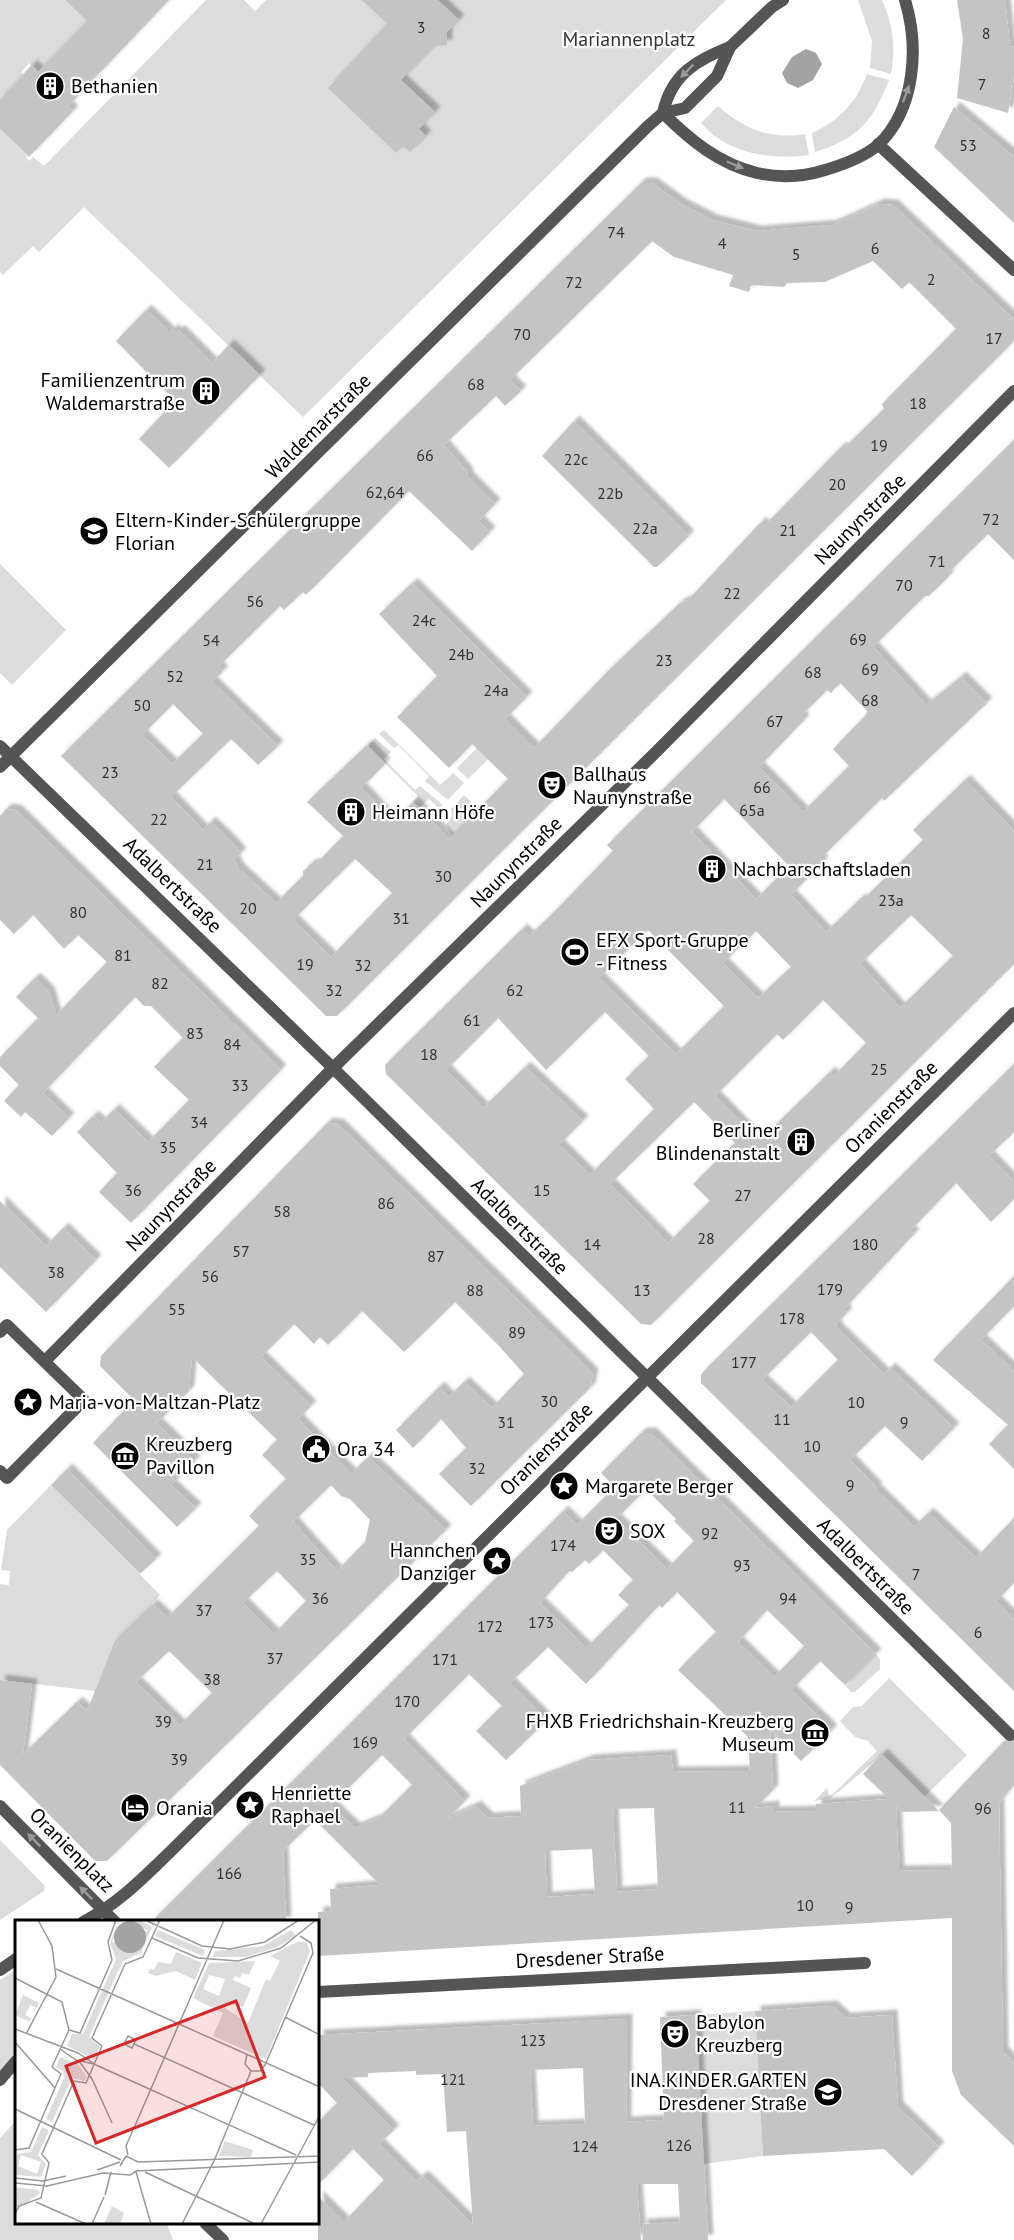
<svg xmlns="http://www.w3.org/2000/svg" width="1014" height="2240" font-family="'PT Sans',sans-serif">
	<defs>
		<filter id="shadow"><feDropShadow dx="5.5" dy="-5.5" stdDeviation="1.5" flood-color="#0004"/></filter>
	</defs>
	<rect width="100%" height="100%" fill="#fff"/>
	<!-- green -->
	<g fill="#dcdcdc">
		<path d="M0,0H65L87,21L38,72L29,63L21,72L23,74L0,99Z"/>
		<path d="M206,0H244L255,11L266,0H726L303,417L84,207L39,252L33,246L3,275L0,272V129L27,156L26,157L29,161L33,157L44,166Z"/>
		<path d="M858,0H882C893,24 896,48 891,74L870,68L872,41Z"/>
		<path d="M867,74L889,80C873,121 858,139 815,152L812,133C840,120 856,103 867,74Z"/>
		<path d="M718,106C744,129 770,140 805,134L809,155C770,160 728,154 701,123Z"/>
		<path d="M0,564L66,630L12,685L0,673Z"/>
		<path d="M384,730L440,785L453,773L464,783L448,800L425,781L429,776L398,745L394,748L379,734Z"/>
		<path d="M375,738L391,752L384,759L415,790L420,786L443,805L439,808L429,799L419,808L412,803L418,796L368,746Z"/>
		<path d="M477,748L488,759L468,779L457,768Z"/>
		<path d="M464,795L480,811L453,836L446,825L452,816L451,809Z"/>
		<path d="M51,1485L160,1595L115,1640L95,1691L0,1680V1584L9,1585L10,1571L1,1570L7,1530Z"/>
		<path d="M876,1654L880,1659V1669L855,1692H851L845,1685Z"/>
		<path d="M889,1678L967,1755L924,1797L882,1755L831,1798L814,1801L827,1788L829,1795L833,1794L877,1751L868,1741L855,1737L840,1721L853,1707L862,1706Z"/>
		<path d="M0,1840L45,1886L44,1891L0,1920Z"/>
		<path d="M16,1970V2051L0,2071V1980Z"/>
		<path d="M755,2011L763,2156L703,2164L696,2015Z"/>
		<path d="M16,2121V2224H167L173,2240H0V2138Z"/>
	</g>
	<!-- water -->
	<path fill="#a3a3a3" d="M806,49L816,53L822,64L813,80L798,88L787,83L782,73L792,57Z"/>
	<!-- building -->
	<g fill="#c4c4c4" fill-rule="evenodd" filter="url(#shadow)">
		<path d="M65,0H169L68,106L73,111L29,157L0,129V99L32,65L38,72L87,21Z"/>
		<path d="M362,0H438L459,20L447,32V45L434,46L401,80L435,112L419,129L426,136L410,152L403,146L396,153L328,88L387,24Z"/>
		<path d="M957,0H1005L1010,47L1014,46V77L1008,113L957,98L963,39Z"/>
		<path d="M954,107L1014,157V223L934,147Z"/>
		<path d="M641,183H652L681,204L712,220L757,231L832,225L879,204L893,205L1014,320V341L337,1016H326L61,756ZM652,241L674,257L733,275L729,286L749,292L751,285L784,287L787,283L825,282L873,261L902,289L909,282L956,329L882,404L884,409L843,449L841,447L764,526L761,522L688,600L679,604L609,670L534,748L505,719L527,697L413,584L410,585L379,614L437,676L397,717L449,768L472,744L508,779L449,839L413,802L393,822L361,788L385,764L367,745L307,802L343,836L316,864H311L303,871V876L276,903L239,869L234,860L241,853L225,836L210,822L203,830L171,797L231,739L258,765L278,746L212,682L223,671L218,667L280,606L284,610L303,592L306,595L409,491L472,551L490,532L479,521L495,504L468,477L467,472L444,445L496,396L505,406L521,391L510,380ZM173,704L203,734L172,764L142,735ZM355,859L392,893L331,957L293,920Z"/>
		<path d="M146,310L170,333L173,329L176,333L179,330L212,363L229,345L260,375L169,468L139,439L175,401L116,341Z"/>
		<path d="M574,421L689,536L657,567H654L542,456Z"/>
		<path d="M1014,440V560L988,534L948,573V577L929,596H925L873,647L926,705L961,677L987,703L884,801L882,798L820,859L823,862L791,895L826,932L860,899L862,901L923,840L913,830L965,780L1014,831V964L651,1325L641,1324L386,1074L385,1065L522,929L529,936L555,911L613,851L607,845ZM840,683L867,711L866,715L833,749L849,766L803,812L759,767L804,720L801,716L827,690L831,693ZM724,799L789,866L756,899L692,832ZM911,915L953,956L900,1008L860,964ZM648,930L724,1006L676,1054L599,978ZM756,931L791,967L758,998L723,963ZM823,1000L866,1043L834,1076L830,1072L759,1141L715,1096L777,1034L783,1040ZM605,1012L649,1056L625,1079L654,1109L590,1175L559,1145L583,1121L525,1067L483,1108L446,1070L498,1018L546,1070ZM694,1102L735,1143L693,1184L710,1201L668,1243L610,1184Z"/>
		<path d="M6,809L16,810L281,1070L131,1223L99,1192L117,1173L77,1132L93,1116L101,1123L114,1109L148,1142L189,1100L154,1067L183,1038L151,1006H144L135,997L43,1093L69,1118L52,1136L25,1112L21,1117L4,1101L19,1085L0,1066V1057L38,1018L16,997L35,978L49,992L56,1015L107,962L78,935L64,949L33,915L14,934L0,920V816Z"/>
		<path d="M1014,1064V1132L989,1156L1014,1182V1199L991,1222L956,1183L910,1231L914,1234L844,1309L847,1313L836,1324L837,1328L884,1374L890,1368L954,1428L922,1461L885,1426L850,1460L877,1488L875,1489L914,1527L928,1513L976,1558L1014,1518V1583L996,1601L1014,1619V1691L701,1383V1374ZM811,1332L838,1360L791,1407L762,1380Z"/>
		<path d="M327,1123L338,1124L593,1374L590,1388L471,1506L439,1474L466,1448L441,1419L413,1448L396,1430L439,1387L449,1397L464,1382L492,1408L524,1374L499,1346L455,1302L404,1352L362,1311L328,1345L320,1337L314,1344L294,1324L261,1357L311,1406L298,1419L351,1474L368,1457L446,1530L107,1861H95L0,1765V1680L32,1684L23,1754L77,1702L87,1711L115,1640L152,1604L167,1618L259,1526L249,1516L286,1479L262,1455L277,1440L192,1357L189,1391L157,1423L195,1461L171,1485L196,1508L177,1527L93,1443L134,1400L100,1366L101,1356ZM331,1485L341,1496L350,1499L370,1520L365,1542L337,1571L293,1522ZM277,1571L306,1601L274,1634L243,1603ZM169,1651L212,1693L180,1725L136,1682Z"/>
		<path d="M0,1201L46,1246L63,1228L96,1260L46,1312L0,1267Z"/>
		<path d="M1014,1276V1306L981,1340L1014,1371V1469L989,1444L1008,1425L933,1360Z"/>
		<path d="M641,1433H651L876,1654L845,1685L820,1661L791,1690L832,1730L801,1761L770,1730L773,1790L755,1808L774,1806V1812L816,1811V1804L889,1799L863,1774L882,1754L939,1811L902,1812L896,1806L899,1871L952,1870L951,1823L939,1810L1004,1741L1014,1742V1785L999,1803L1003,2052L1014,2064V2146L961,2095L952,2071V1918L318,1956V1912L331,1911L330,1889L380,1885L315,1820L283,1851L286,1922H151L563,1511L577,1525L615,1487L601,1473ZM646,1489L676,1519L674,1521L694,1541L667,1569L616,1519ZM603,1550L633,1580L618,1595L629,1605L586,1648L540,1603L569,1571L572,1572L585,1560L589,1564ZM677,1592L716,1632L678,1670L748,1737L750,1771L673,1772L671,1755L588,1760L520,1786L521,1816L488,1818L476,1806L447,1819L465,1801L404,1739L469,1674L502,1706L476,1731L506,1760L547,1720L510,1683L548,1647L586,1684L659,1605L662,1608ZM767,1610L804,1646L774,1677L738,1642ZM382,1755L412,1785L379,1818L355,1828L331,1805ZM654,1808L658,1889L617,1892L613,1809ZM592,1849L595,1894L547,1897L545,1851Z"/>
		<path d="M67,1469L156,1559L140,1574L51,1485Z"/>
		<path d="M832,2006L845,2018L892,2015L898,2107L939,2147L912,2176L884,2149L763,2156L755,2011Z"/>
		<path d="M696,2015L708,2240H643L642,2224L680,2222L678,2184H637L641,2240H318V2196L344,2222L384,2180L353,2149L318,2185V2122L337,2103L318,2083V2035L627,2019L626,2122L664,2120L660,2017ZM583,2068L585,2124L533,2126L530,2070ZM416,2071V2075L443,2074L447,2132L466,2131L473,2225L423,2176L416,2181L379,2144L394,2130L342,2078L368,2077V2073Z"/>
	</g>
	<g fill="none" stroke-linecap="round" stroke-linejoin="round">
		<!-- minor -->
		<g stroke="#555" stroke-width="12">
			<path d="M663,113C690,140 719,164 757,173C780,178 803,177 825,170C842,165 864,157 878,145C916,109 919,46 905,0"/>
			<path d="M663,113C671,75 696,60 730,47"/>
			<path d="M878,144L1014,270"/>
			<path d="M0,767L648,126L663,113L685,108L717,76L730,47L772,7L783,0"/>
			<path d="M0,1332L7,1325L84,1400L7,1478L0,1471"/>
			<path d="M45,1361L333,1068L656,752L1014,391"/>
			<path d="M0,1806L115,1922"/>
			<path d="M318,1992L865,1963"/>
			<path d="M206,2224L223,2240"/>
		</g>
		<!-- tertiary -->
		<g stroke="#555" stroke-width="12">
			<path d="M0,746L333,1068L1010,1735"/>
			<path d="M83,1922C118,1904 143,1878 171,1851L1014,1013"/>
			<path d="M0,1970L16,1959"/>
			<path d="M0,2080L16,2061"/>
		</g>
	</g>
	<!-- one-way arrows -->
	<defs><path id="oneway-solid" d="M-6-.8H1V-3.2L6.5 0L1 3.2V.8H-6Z" transform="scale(1.5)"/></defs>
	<g fill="#999">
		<use href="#oneway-solid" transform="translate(687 71) rotate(134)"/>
		<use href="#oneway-solid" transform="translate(906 94) rotate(-70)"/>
		<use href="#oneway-solid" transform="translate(735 165) rotate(23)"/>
		<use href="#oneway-solid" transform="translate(34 1840) rotate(-135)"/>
		<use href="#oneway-solid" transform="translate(86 1893) rotate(-135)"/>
	</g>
	<!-- icons -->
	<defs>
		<g id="building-disc" transform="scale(1.5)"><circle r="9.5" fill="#000" stroke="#fff"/><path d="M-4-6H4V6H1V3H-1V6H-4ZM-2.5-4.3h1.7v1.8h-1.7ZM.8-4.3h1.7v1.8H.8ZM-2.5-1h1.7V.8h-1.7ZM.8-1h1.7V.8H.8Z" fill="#fff"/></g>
		<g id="school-disc" transform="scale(1.5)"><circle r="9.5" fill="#000" stroke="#fff"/><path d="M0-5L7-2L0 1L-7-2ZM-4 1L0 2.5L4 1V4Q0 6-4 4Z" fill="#fff"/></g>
		<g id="theatre-disc" transform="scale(1.5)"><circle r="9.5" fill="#000" stroke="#fff"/><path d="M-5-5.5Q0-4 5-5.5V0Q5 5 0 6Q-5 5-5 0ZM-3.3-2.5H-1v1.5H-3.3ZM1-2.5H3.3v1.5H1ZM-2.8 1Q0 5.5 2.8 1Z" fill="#fff"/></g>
		<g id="stadium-disc" transform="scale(1.5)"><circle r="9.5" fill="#000" stroke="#fff"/><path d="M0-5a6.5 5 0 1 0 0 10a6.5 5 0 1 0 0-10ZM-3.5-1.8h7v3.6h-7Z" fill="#fff"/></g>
		<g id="sight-disc" transform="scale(1.5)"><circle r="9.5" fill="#000" stroke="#fff"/><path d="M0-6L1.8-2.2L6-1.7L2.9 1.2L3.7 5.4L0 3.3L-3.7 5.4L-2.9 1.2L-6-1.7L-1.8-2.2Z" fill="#fff"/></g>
		<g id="civic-disc" transform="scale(1.5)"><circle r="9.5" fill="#000" stroke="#fff"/><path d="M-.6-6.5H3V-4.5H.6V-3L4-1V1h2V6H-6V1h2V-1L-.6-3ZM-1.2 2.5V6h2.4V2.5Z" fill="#fff"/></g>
		<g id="museum-disc" transform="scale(1.5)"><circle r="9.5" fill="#000" stroke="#fff"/><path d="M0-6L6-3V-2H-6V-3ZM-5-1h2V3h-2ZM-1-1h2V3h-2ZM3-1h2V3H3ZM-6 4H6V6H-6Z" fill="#fff"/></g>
		<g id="hotel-disc" transform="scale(1.5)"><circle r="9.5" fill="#000" stroke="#fff"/><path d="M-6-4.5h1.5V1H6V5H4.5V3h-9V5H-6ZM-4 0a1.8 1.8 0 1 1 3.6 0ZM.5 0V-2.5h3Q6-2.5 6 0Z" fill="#fff"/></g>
	</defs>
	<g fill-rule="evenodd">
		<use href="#building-disc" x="50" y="86"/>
		<use href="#building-disc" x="206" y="391"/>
		<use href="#school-disc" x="94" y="531"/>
		<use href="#theatre-disc" x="552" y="785"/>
		<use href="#building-disc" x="351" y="812"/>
		<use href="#building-disc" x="712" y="869"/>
		<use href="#stadium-disc" x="575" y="952"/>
		<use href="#building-disc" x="801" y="1142"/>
		<use href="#sight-disc" x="28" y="1402"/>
		<use href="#civic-disc" x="316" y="1449"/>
		<use href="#museum-disc" x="125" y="1456"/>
		<use href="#sight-disc" x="564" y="1486"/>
		<use href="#theatre-disc" x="609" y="1531"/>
		<use href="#sight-disc" x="497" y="1561"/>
		<use href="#museum-disc" x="815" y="1733"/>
		<use href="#sight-disc" x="250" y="1805"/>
		<use href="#hotel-disc" x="135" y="1808"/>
		<use href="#theatre-disc" x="675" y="2034"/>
		<use href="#school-disc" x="828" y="2092"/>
	</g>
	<g text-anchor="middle" stroke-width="4.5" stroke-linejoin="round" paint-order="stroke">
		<!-- number labels -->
		<g font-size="16" fill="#313131">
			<text x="421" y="33">3</text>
			<text x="986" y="39">8</text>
			<text x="982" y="90">7</text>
			<text x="968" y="151">53</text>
			<text x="616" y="238">74</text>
			<text x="722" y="249">4</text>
			<text x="875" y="254">6</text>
			<text x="796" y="260">5</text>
			<text x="931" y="285">2</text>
			<text x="574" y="288">72</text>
			<text x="522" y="340">70</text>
			<text x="994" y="344">17</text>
			<text x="476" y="390">68</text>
			<text x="918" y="409">18</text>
			<text x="879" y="451">19</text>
			<text x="425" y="461">66</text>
			<text x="576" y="465">22c</text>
			<text x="837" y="490">20</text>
			<text x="385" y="498">62,64</text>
			<text x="610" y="499">22b</text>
			<text x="991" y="525">72</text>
			<text x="645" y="534">22a</text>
			<text x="788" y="536">21</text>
			<text x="937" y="567">71</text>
			<text x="904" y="591">70</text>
			<text x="732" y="599">22</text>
			<text x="255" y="607">56</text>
			<text x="424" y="626">24c</text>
			<text x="858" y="645">69</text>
			<text x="211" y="646">54</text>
			<text x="461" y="660">24b</text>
			<text x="664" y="666">23</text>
			<text x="870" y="675">69</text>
			<text x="813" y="678">68</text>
			<text x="175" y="682">52</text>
			<text x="496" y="696">24a</text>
			<text x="870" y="706">68</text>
			<text x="142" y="711">50</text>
			<text x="775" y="727">67</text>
			<text x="110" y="778">23</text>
			<text x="762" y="793">66</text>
			<text x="752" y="816">65a</text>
			<text x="159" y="825">22</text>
			<text x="205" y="870">21</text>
			<text x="443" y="882">30</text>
			<text x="891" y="906">23a</text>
			<text x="248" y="914">20</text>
			<text x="78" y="918">80</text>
			<text x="401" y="924">31</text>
			<text x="123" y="961">81</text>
			<text x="305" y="970">19</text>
			<text x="363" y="971">32</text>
			<text x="160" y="989">82</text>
			<text x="334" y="996">32</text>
			<text x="515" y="996">62</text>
			<text x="472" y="1026">61</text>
			<text x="195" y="1039">83</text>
			<text x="232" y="1050">84</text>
			<text x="429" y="1060">18</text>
			<text x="879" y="1075">25</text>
			<text x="240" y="1091">33</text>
			<text x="199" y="1128">34</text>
			<text x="168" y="1153">35</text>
			<text x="133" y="1196">36</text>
			<text x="542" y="1196">15</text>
			<text x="743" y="1201">27</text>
			<text x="386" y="1209">86</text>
			<text x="282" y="1217">58</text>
			<text x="706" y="1244">28</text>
			<text x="592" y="1250">14</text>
			<text x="865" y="1250">180</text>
			<text x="241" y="1257">57</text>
			<text x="436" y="1262">87</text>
			<text x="56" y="1278">38</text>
			<text x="210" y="1282">56</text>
			<text x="830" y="1295">179</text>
			<text x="475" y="1296">88</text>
			<text x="642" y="1296">13</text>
			<text x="177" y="1315">55</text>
			<text x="792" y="1324">178</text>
			<text x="517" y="1338">89</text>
			<text x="744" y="1368">177</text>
			<text x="549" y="1407">30</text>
			<text x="856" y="1408">10</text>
			<text x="782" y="1425">11</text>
			<text x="506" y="1428">31</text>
			<text x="904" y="1428">9</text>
			<text x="812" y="1452">10</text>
			<text x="477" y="1474">32</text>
			<text x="850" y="1491">9</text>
			<text x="710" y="1539">92</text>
			<text x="563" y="1551">174</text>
			<text x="308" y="1565">35</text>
			<text x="742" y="1571">93</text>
			<text x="916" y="1580">7</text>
			<text x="320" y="1604">36</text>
			<text x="788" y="1604">94</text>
			<text x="204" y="1616">37</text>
			<text x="541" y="1628">173</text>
			<text x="490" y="1632">172</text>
			<text x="978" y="1638">6</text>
			<text x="275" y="1664">37</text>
			<text x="445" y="1665">171</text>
			<text x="212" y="1685">38</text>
			<text x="407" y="1707">170</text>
			<text x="163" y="1727">39</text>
			<text x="365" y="1748">169</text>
			<text x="179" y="1765">39</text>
			<text x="737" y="1813">11</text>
			<text x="983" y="1814">96</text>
			<text x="229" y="1879">166</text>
			<text x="805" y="1911">10</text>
			<text x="849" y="1913">9</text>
			<text x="533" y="2046">123</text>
			<text x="453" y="2085">121</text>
			<text x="679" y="2151">126</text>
			<text x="585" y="2152">124</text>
		</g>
		<!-- park labels -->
		<g font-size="20" fill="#333" stroke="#fff">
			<text x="629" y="46">Mariannenplatz</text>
		</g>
		<!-- poi labels -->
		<g font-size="20" fill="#000" stroke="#fff" text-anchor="start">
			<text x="71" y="93">Bethanien</text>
			<text x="185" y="387" text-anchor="end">Familienzentrum<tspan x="185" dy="23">Waldemarstraße</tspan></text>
			<text x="115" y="527">Eltern-Kinder-Schülergruppe<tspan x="115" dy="23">Florian</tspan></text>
			<text x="573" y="781">Ballhaus<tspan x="573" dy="23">Naunynstraße</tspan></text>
			<text x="372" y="819">Heimann Höfe</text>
			<text x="733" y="876">Nachbarschaftsladen</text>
			<text x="596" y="947">EFX Sport-Gruppe<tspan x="596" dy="23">- Fitness</tspan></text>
			<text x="780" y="1137" text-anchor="end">Berliner<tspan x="780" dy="23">Blindenanstalt</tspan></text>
			<text x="49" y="1409">Maria-von-Maltzan-Platz</text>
			<text x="146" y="1451">Kreuzberg<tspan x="146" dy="23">Pavillon</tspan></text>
			<text x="337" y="1456">Ora 34</text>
			<text x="585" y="1493">Margarete Berger</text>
			<text x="630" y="1538">SOX</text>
			<text x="476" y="1557" text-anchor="end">Hannchen<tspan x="476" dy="23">Danziger</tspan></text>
			<text x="794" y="1728" text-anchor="end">FHXB Friedrichshain-Kreuzberg<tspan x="794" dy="23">Museum</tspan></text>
			<text x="271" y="1800">Henriette<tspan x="271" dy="23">Raphael</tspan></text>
			<text x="156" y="1815">Orania</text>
			<text x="696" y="2029">Babylon<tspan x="696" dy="23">Kreuzberg</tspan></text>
			<text x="807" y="2087" text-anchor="end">INA.KINDER.GARTEN<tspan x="807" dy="23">Dresdener Straße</tspan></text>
		</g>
		<!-- street labels -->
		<g font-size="20" fill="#000" stroke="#fff">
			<text transform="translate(318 426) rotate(-45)" y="7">Waldemarstraße</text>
			<text transform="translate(860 519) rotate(-45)" y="7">Naunynstraße</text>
			<text transform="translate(516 862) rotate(-45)" y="7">Naunynstraße</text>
			<text transform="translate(173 885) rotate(44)" y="7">Adalbertstraße</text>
			<text transform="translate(891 1107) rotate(-45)" y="7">Oranienstraße</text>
			<text transform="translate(171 1205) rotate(-46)" y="7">Naunynstraße</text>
			<text transform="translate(520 1226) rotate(45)" y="7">Adalbertstraße</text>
			<text transform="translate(546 1449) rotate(-45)" y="7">Oranienstraße</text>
			<text transform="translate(866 1566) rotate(45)" y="7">Adalbertstraße</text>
			<text transform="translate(72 1850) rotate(45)" y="7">Oranienplatz</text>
			<text transform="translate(590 1957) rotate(-3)" y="7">Dresdener Straße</text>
		</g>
	</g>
	<!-- overview -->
	<g transform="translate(15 1920)">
		<rect width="304" height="304" fill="#fff"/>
		<path d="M104,0L97,23L133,11L114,0H125L137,7L126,33L108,41L95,69L74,117L85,126L79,139L52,126L57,114H68L101,39L95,23ZM143,10L190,30L188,36L140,16ZM276,10L281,16L262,27L231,37H198L200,31L248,26ZM284,21L292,23L295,31L251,139L198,116L208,93L178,78L194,43L240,41L234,55L227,53L225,58L220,56L218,60L236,68L228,87L212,83L210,88L233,103L251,59L255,61L265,41L255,36ZM194,55L210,59L204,76L188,69ZM161,32L187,43L180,60L161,51L141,56L133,53L135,49L139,50L143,42L156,44ZM8,75L24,83L22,88L15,85L10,95L16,98L15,102L0,95ZM45,137L63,144L72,157L69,161L57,158L37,202L31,199L49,158L48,151L41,147ZM27,207L34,210L23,235L31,244L26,257L0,255L2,234L16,232ZM6,235L26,242L22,254L3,246ZM210,221L238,230L236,237L204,236ZM0,267L24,270L25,273L0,291ZM97,286L109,293L105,304H89Z" fill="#dcdcdc" fill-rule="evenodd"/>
		<path d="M99 17a16 16 0 1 1 32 0a16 16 0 1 1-32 0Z" fill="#a3a3a3"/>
		<path fill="none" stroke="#999" stroke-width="1.5" d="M130,0L187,26L215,29L250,22L284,0M137,18L183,38L223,41L266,28L301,0M41,49L305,167M0,58L47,82L54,110M270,97L305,115M0,109L63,133L81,145L281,235M54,110L65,113L97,40L93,22L101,0M11,114L41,57L37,26L23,0M0,122L40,168M119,124L117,128L109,124L113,116L121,120L119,124L299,205M87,126L77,118L110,44L128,37L145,0M45,129L61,140L79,144M232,134L230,144L236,151M64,141L77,159L97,203M236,151H245L250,145L298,33L296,23L285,16M0,189L106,240M119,208L209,0M0,230L14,228L46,154L37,147L54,110M113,235L111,226L118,210M123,242L305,236M105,246L111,236L123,242M82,250L105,242M121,251L305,242M121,252L136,304M130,252L240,304M0,258L28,261L51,256M0,263L32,266L88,253L115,255L123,250M90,275L96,252M21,282L71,304M0,294L4,286L26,278L34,243L27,234L59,161L71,163L87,126M77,304L89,277M167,304L199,241L236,151M246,304L305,195"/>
		<path fill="#d62828" fill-opacity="0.15" stroke="#d62828" stroke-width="3" d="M221,81L250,157L81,223L51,146Z"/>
		<rect width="304" height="304" fill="none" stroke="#000" stroke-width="3"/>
	</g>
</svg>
